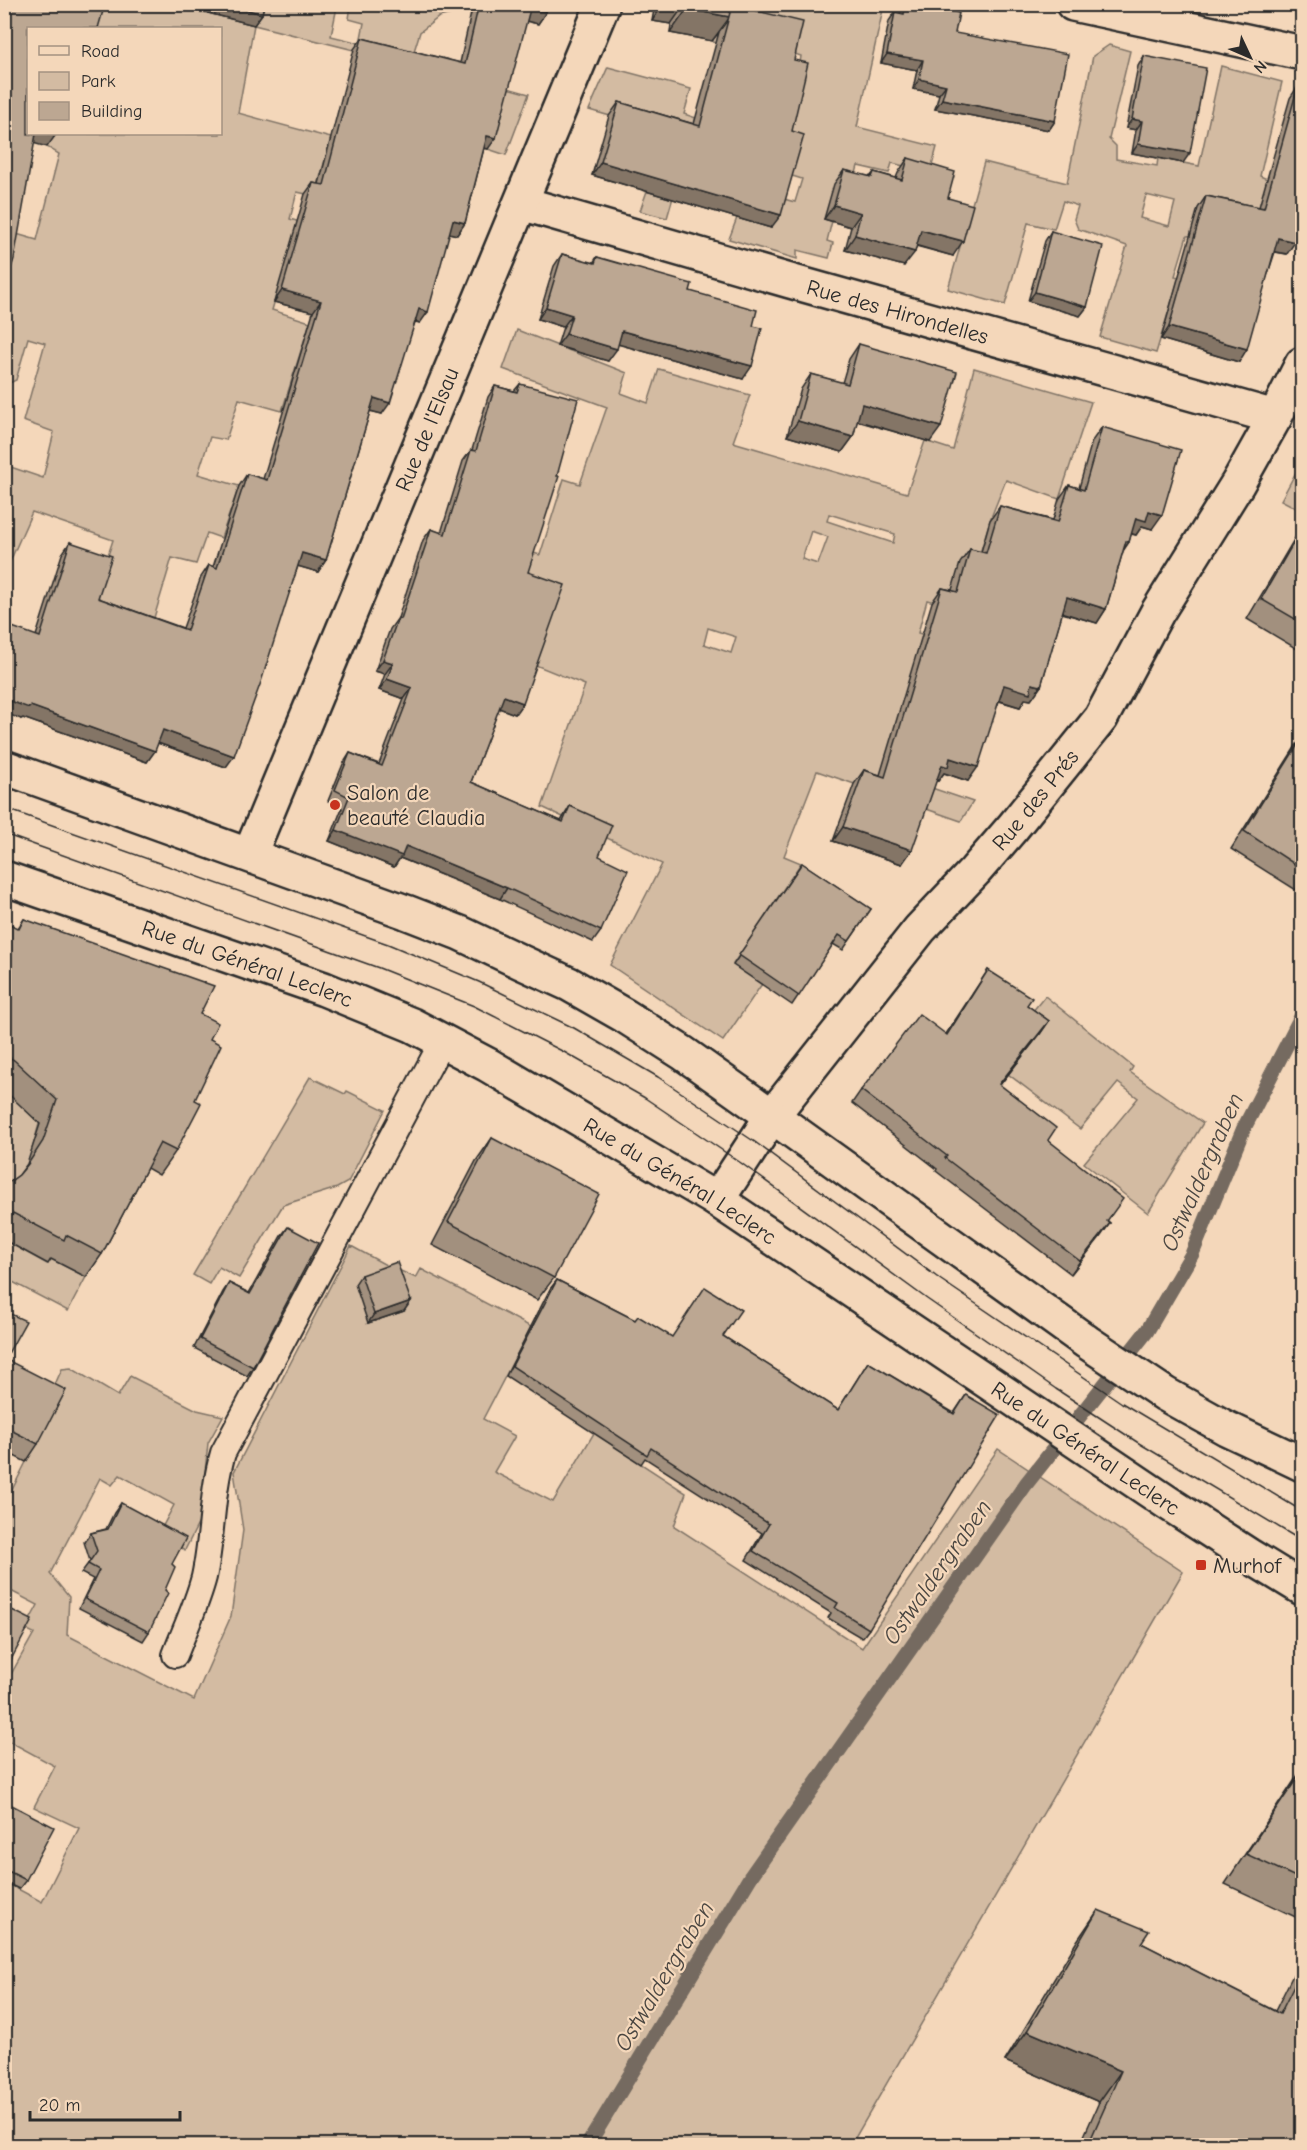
<svg xmlns="http://www.w3.org/2000/svg" width="1307" height="2150" font-family="'Comic Neue',sans-serif">
	<rect width="100%" height="100%" fill="#f4d7ba"/>
	<filter id="ink" filterUnits="userSpaceOnUse"><feTurbulence type="fractalNoise" baseFrequency=".0167" numOctaves="2"/><feDisplacementMap in="SourceGraphic" scale="12" xChannelSelector="R" yChannelSelector="G"/><feConvolveMatrix kernelMatrix="1 2 1 2 8 2 1 2 1" color-interpolation-filters="sRGB"/></filter>
	<g filter="url(#ink)">
		<!-- green -->
		<g fill="#d3bba2" stroke="#7f7366" stroke-width="1.5" fill-rule="evenodd">
			<path d="M98,5H169L208,13L259,5H326L337,7L331,36L360,43L364,23L349,19L351,5L385,10L387,5H473L472,9L439,17L420,32L410,64L254,25L238,113L331,138L315,196L297,192L290,219L332,232L281,280L272,310L310,322L282,411L239,399L226,440L210,437L198,474L239,486L221,538L207,533L196,564L172,558L150,631L90,610L113,540L32,512L8,566L5,564V465L43,478L54,432L23,421L45,343L28,338L16,380L5,385V268L13,233L37,240L59,154L47,147L51,134H220V28H93Z"/>
			<path d="M720,5H884L857,127L937,147L930,173L892,163L889,173L858,166L850,195L839,193L827,241L833,243L829,258L797,250V259L729,239L737,218L771,228L780,198L795,202L802,179L786,174L763,139L798,77L801,56L789,52H754L713,42Z"/>
			<path d="M1109,45L1130,51L1109,139L1116,146V159L1157,166L1158,158L1199,166L1221,66L1282,82L1260,176L1302,194V231L1292,228L1187,236L1175,276L1179,277L1156,353L1100,337L1127,246L1078,229L1074,219L1078,206L1063,201L1054,229L1028,223L1005,305L948,289L984,162L1067,183L1093,56ZM1146,195L1175,202L1169,226L1140,218Z"/>
			<path d="M608,67L691,89L684,114L696,118L667,218L640,211L647,191L610,116L589,110Z"/>
			<path d="M504,87L529,94L506,155L488,149Z"/>
			<path d="M517,330L627,373L621,393L648,403L659,369L750,395L733,442L907,493L925,441L953,450L974,368L1091,402L1059,499L1006,480L990,520L976,567L948,606L927,600L918,633L925,635L917,783L973,802L961,821L817,771L784,856L801,863L733,964L762,984L723,1041L610,965L662,864L542,807L585,685L533,664L499,575L509,545L540,555L564,479L580,484L607,407L503,369ZM829,514L895,534L893,543L827,521ZM811,531L828,537L818,564L802,559ZM708,628L736,637L731,653L704,644Z"/>
			<path d="M1302,461V511L1281,500Z"/>
			<path d="M1045,996L1133,1067L1130,1072L1203,1123L1148,1213L1084,1163L1138,1098L1118,1083L1080,1129L1008,1074L1039,1034L1024,1022Z"/>
			<path d="M310,1077L345,1094L347,1091L385,1110L348,1182L337,1188L283,1205L239,1278L219,1267L209,1284L193,1275Z"/>
			<path d="M5,1089L39,1109V1124L31,1153L39,1158L5,1196Z"/>
			<path d="M4,1240L47,1264L49,1258L86,1277L68,1311L5,1278Z"/>
			<path d="M351,1246L386,1265L388,1272L390,1266L416,1278L421,1269L531,1327L483,1419L515,1436L494,1472L553,1502L594,1433L686,1493L674,1526L862,1648L998,1449L1183,1572L851,2145H5V1882L42,1902L79,1828L34,1807L55,1766L5,1739V1685L34,1633L25,1629L38,1605L5,1588L4,1506L26,1462L46,1404L62,1369L71,1368L118,1396L130,1376L197,1410L223,1416L208,1443L200,1520L185,1550L158,1535L174,1505L120,1475L112,1485L100,1478L50,1574L69,1597L67,1635L194,1700L231,1616L243,1530L234,1472Z"/>
		</g>
		<g fill="none" stroke-linecap="round" stroke-linejoin="round">
			<!-- stream -->
			<path stroke="#756b60" stroke-width="15" d="M587,2146L751,1876L1026,1484L1147,1331L1192,1254L1243,1130L1302,1015"/>
			<!-- lane casing -->
			<g stroke="#2b2b2b" stroke-width="28">
				<path id="lane" d="M175,1655C185,1629 197,1604 204,1577C213,1536 211,1494 223,1453L443,1040"/>
			</g>
			<!-- street casing -->
			<g stroke="#2b2b2b" stroke-width="38">
				<g id="street">
					<path d="M1073,4L1302,53"/>
					<path id="s1" d="M521,203L790,281L1275,417"/>
					<path id="s2" d="M250,854L603,4"/>
					<path id="s3" d="M717,1200L772,1116L920,929L975,871L1013,827L1101,718L1157,613L1238,483L1275,417L1302,364"/>
				</g>
			</g>
			<!-- secondary casing -->
			<g stroke="#2b2b2b" stroke-width="38">
				<g id="secondary">
					<path d="M4,767L406,912L460,933L521,962L569,984L625,1016L683,1053L772,1116L1087,1342L1165,1394L1226,1428L1302,1464"/>
					<path id="s4" d="M4,878L324,989L412,1025L488,1065L717,1200L1168,1503L1248,1555L1302,1588"/>
				</g>
			</g>
			<!-- lane -->
			<use href="#lane" stroke="#f4d7ba" stroke-width="24"/>
			<!-- street -->
			<use href="#street" stroke="#f4d7ba" stroke-width="33"/>
			<!-- secondary -->
			<use href="#secondary" stroke="#f4d7ba" stroke-width="33"/>
			<!-- tram -->
			<g stroke="#2b2b2b" stroke-width="1.5">
				<path d="M4,808L388,944L479,982L574,1028L658,1077L755,1142L941,1280L1122,1403L1302,1511"/>
				<path d="M4,834L379,968L474,1006L564,1052L645,1098L741,1163L927,1299L1056,1389L1137,1442L1302,1541"/>
			</g>
		</g>
		<!-- wall -->
		<g fill="#a2907e" stroke="#2b2b2b" stroke-width="1.5">
			<path d="M210,4H264L262,14L254,25L208,13Z"/>
			<path d="M473,4H547L546,12L538,24L526,21L488,149L484,148L465,223L457,235L449,233L420,323L415,322L382,414L370,411L326,560L318,572L298,566L226,767L158,743L147,762L23,718L21,719L36,636L62,554L70,542L98,598L183,628L201,577L209,565L213,567L239,486L247,474L263,479L313,312L274,302L305,194L313,183L319,184L354,49L362,38L460,63Z"/>
			<path d="M655,4H732L794,60L792,131L771,228L592,175L609,116L619,102L694,124L719,32L712,41L670,33L671,24L652,21Z"/>
			<path d="M905,4H915L955,33L1055,121L1049,130L935,109L939,94L913,89L917,70L881,63L889,21L895,12L900,13Z"/>
			<path d="M1144,56L1183,163L1132,153L1136,130L1126,128L1138,66Z"/>
			<path d="M1298,86L1287,254L1275,252L1239,362L1161,339L1198,208L1206,196L1259,207L1290,98Z"/>
			<path d="M908,158L948,198L953,256L916,246L904,266L845,250L851,227L824,219L834,184L844,170L870,177L874,172L896,178L898,173Z"/>
			<path d="M1051,231L1087,307L1080,316L1028,301L1045,241Z"/>
			<path d="M562,254L593,263L597,257L690,291L753,326L743,379L618,344L608,361L557,346L563,327L538,319L554,266Z"/>
			<path d="M859,344L930,442L857,421L853,437L842,452L787,436L801,389L811,374L842,383L849,359Z"/>
			<path d="M520,384L528,572L515,714L499,708L471,782L561,821L570,806L599,856L601,931L593,942L500,899L400,858L394,867L329,841L342,808L328,801L343,764L350,753L379,764L404,699L379,690L385,674L375,671L390,629L398,618L423,540L431,529L441,533L463,461L471,450H472L488,397L495,386L514,391Z"/>
			<path d="M1102,427L1152,529L1142,526L1136,535L1131,534L1129,542L1123,551L1106,609L1097,623L1062,613L1041,686L1031,700L1025,699L1020,707L999,701L968,781L944,773L938,781L936,780L902,864L833,841L854,784L864,770L880,775L932,602L942,588L952,590L960,563L970,549L981,552L990,520L1000,506L1053,520L1059,499L1069,485L1079,488L1092,441Z"/>
			<path d="M1302,526V652L1247,619Z"/>
			<path d="M1302,736V880L1296,890L1231,849Z"/>
			<path d="M802,863L871,909L843,950L833,944L792,1005L733,965Z"/>
			<path d="M24,919L200,1014L210,1039L195,1100L176,1151L159,1175L147,1168L102,1254L86,1277L51,1259L48,1264L4,1240V1186L19,1175L27,1164L40,1124L4,1090V921L18,928Z"/>
			<path d="M988,970L1027,1005L1049,1021L1040,1034L1000,1085L1048,1140L1108,1221L1110,1223L1071,1274L936,1171L937,1169L852,1103L861,1090L946,1034Z"/>
			<path d="M492,1138L554,1278L537,1300L432,1245L476,1161Z"/>
			<path d="M288,1227L253,1367L247,1376L194,1348L223,1292L229,1283L249,1293L281,1236Z"/>
			<path d="M361,1275L404,1311L368,1323L355,1284Z"/>
			<path d="M557,1280L635,1320L671,1337L723,1336L838,1410L868,1362L954,1413L966,1395L869,1629L862,1638L828,1618L831,1613L746,1560L762,1533L645,1458L641,1464L506,1376L550,1289Z"/>
			<path d="M4,1311L5,1359L38,1444L26,1462L4,1451Z"/>
			<path d="M121,1503L172,1564L165,1590L149,1632L143,1641L79,1608L93,1579L81,1573L90,1561L84,1542L91,1533L106,1529L114,1513Z"/>
			<path d="M1302,1769V1920L1225,1884Z"/>
			<path d="M4,1801L26,1880L19,1889L4,1882Z"/>
			<path d="M1098,1910L1141,1943L1275,2011L1302,1957V2145H1080L1099,2102L1005,2061L1077,1941Z"/>
		</g>
		<!-- shaded-wall -->
		<g fill="#847566" stroke="#2b2b2b" stroke-width="1.5">
			<path d="M214,4H227L262,14L254,25L208,13Z"/>
			<path d="M663,4H685L671,24L652,21Z"/>
			<path d="M530,9L546,12L538,24L522,20Z"/>
			<path d="M687,9L730,17L712,41L670,33Z"/>
			<path d="M887,54L923,60L917,70L881,63Z"/>
			<path d="M919,79L946,85L939,94L913,89Z"/>
			<path d="M942,99L1055,121L1049,130L935,109Z"/>
			<path d="M1132,119L1142,121L1136,130L1126,128Z"/>
			<path d="M34,134H47L55,136L47,147L29,142Z"/>
			<path d="M487,136L496,138L488,149L479,147Z"/>
			<path d="M1138,144L1190,153L1183,163L1132,153Z"/>
			<path d="M601,162L781,215L771,228L592,175Z"/>
			<path d="M834,205L861,213L851,227L824,219Z"/>
			<path d="M453,220L465,223L457,235L445,232Z"/>
			<path d="M921,230L963,241L953,256L911,244Z"/>
			<path d="M855,235L915,252L904,266L845,250Z"/>
			<path d="M1278,238L1295,242L1287,254L1270,251Z"/>
			<path d="M282,290L321,301L313,312L274,302Z"/>
			<path d="M1035,292L1087,307L1080,316L1028,301Z"/>
			<path d="M546,307L572,315L563,327L538,319Z"/>
			<path d="M419,309L428,312L420,323L411,320Z"/>
			<path d="M1169,327L1247,349L1239,362L1161,339Z"/>
			<path d="M622,331L752,366L743,379L614,343Z"/>
			<path d="M566,334L617,349L608,361L557,346Z"/>
			<path d="M374,398L390,403L382,414L366,410Z"/>
			<path d="M862,404L941,427L930,442L852,419Z"/>
			<path d="M798,421L853,437L842,452L787,436Z"/>
			<path d="M1149,511L1162,515L1152,529L1142,526L1136,535L1126,532L1136,518Z"/>
			<path d="M1126,541L1129,542L1119,556Z"/>
			<path d="M302,553L326,560L318,572L294,565Z"/>
			<path d="M1067,597L1106,609L1097,623L1057,611Z"/>
			<path d="M383,660L393,663L385,674L375,671Z"/>
			<path d="M387,679L412,688L404,699L379,690Z"/>
			<path d="M1032,684L1041,686L1031,700L1025,699L1020,707L994,699L1004,685Z"/>
			<path d="M504,696L523,703L515,714L496,707Z"/>
			<path d="M4,699L31,706L155,751L147,762L23,718L21,719L4,713Z"/>
			<path d="M163,730L234,756L226,767L155,742Z"/>
			<path d="M950,758L978,767L968,781L944,773L938,781L932,779L942,765Z"/>
			<path d="M843,827L912,850L902,864L833,841Z"/>
			<path d="M336,830L406,846L507,888L500,899L400,858L394,867L329,841Z"/>
			<path d="M1049,1021L1040,1034L990,1097L999,1084Z"/>
			<path d="M1110,1223L1101,1236L1071,1274L1080,1261Z"/>
			<path d="M411,1301L404,1311L368,1323L374,1314Z"/>
			<path d="M1027,2031L1121,2071L1099,2102L1005,2061Z"/>
		</g>
		<!-- building -->
		<g fill="#bca792" stroke="#2b2b2b" stroke-width="1.5">
			<path d="M4,4H105L98,28H28V134H36L14,259L4,290Z"/>
			<path d="M227,4H264L262,14Z"/>
			<path d="M479,4H547L546,12L530,9L496,138L487,136L465,223L453,220L428,312L419,309L390,403L374,398L326,560L302,553L261,682L234,756L163,730L155,751L31,706L29,708L4,699V624L40,637L70,542L112,556L98,598L187,630L209,565L217,568L247,474L267,480L321,301L282,290L313,183L324,185L362,38L465,64Z"/>
			<path d="M688,4H732L730,17L687,9Z"/>
			<path d="M906,4H915L959,13L955,33L1068,54L1055,121L942,99L946,85L919,79L923,60L887,54L895,12L904,14Z"/>
			<path d="M732,5L803,22L794,60L808,63L792,131L804,135L781,215L601,162L619,102L700,126Z"/>
			<path d="M1144,56L1206,68L1190,153L1138,144L1142,121L1132,119Z"/>
			<path d="M1298,86L1302,87V208L1295,242L1278,238L1247,349L1169,327L1206,196L1264,208Z"/>
			<path d="M908,158L955,172L948,198L973,205L963,241L921,230L915,252L855,235L861,213L834,205L844,170L872,177L874,172L902,180Z"/>
			<path d="M1051,231L1103,246L1087,307L1035,292Z"/>
			<path d="M562,254L595,263L597,257L692,284L690,291L757,310L753,326L762,328L752,366L622,331L617,349L566,334L572,315L546,307Z"/>
			<path d="M859,344L957,372L941,427L862,404L853,437L798,421L811,374L848,384Z"/>
			<path d="M520,384L578,399L557,476H559L528,572L565,585L523,703L504,696L471,782L563,822L570,806L612,825L599,856L628,870L601,931L507,888L406,846L402,856L336,830L349,797L335,790L350,753L382,766L412,688L387,679L393,663L383,660L398,618L401,619L431,529L445,534L471,450L476,451L495,386L517,392Z"/>
			<path d="M1102,427L1181,450L1162,515L1149,511L1146,521L1136,518L1129,542L1126,541L1106,609L1067,597L1041,686L1032,684L1030,693L1004,685L978,767L950,758L948,767L942,765L912,850L843,827L864,770L885,777L942,588L958,592L970,549L986,553L1000,506L1058,522L1069,485L1084,490Z"/>
			<path d="M1302,528V623L1261,599Z"/>
			<path d="M1302,738V869L1244,831Z"/>
			<path d="M802,863L871,909L849,941L839,935L799,996L739,955Z"/>
			<path d="M24,919L214,986L200,1014L218,1023L210,1039L221,1045L195,1100L201,1103L176,1151L160,1143L102,1254L66,1235L64,1240L13,1213L4,1228V1186L19,1175L28,1164L43,1141L57,1100L14,1060L4,1054V921L19,929Z"/>
			<path d="M988,970L1032,998L1027,1005L1049,1021L999,1084L1056,1128L1048,1140L1123,1199L1107,1221L1110,1223L1080,1261L945,1158L947,1156L861,1090L919,1014L947,1035Z"/>
			<path d="M492,1138L599,1194L554,1278L448,1222Z"/>
			<path d="M288,1227L318,1243L253,1367L200,1339L229,1283L250,1294Z"/>
			<path d="M397,1262L411,1301L374,1314L361,1275Z"/>
			<path d="M557,1280L635,1320L638,1316L672,1337L705,1287L741,1310L723,1336L838,1410L868,1362L954,1414L966,1395L1000,1415L869,1629L835,1608L838,1603L753,1551L769,1524L651,1448L647,1455L512,1366Z"/>
			<path d="M4,1311L26,1321L5,1359L66,1390L38,1444L7,1428L4,1434Z"/>
			<path d="M121,1503L186,1538L172,1564L175,1567L165,1590L168,1593L149,1632L85,1599L99,1570L88,1564L97,1551L91,1533L108,1529Z"/>
			<path d="M4,1606L32,1620L4,1673Z"/>
			<path d="M1302,1771V1880L1246,1854Z"/>
			<path d="M4,1801L54,1827L26,1880L4,1869Z"/>
			<path d="M1098,1910L1149,1931L1141,1943L1280,2014L1302,1970V2145H1088L1121,2071L1027,2031Z"/>
		</g>
	</g>
	<!-- markers -->
	<g fill="#c8321e" stroke="#f4d7ba" stroke-width="2">
		<circle cx="335" cy="805" r="6"/>
		<rect x="1195" y="1559" width="12" height="12" rx="3"/>
	</g>
	<g text-anchor="middle" stroke-width="4.5" stroke-linejoin="round" paint-order="stroke">
		<!-- street labels -->
		<g font-size="22" fill="#2b2b2b" stroke="#f4d7ba">
			<text dy="8" stroke="none"><textPath href="#s1" startOffset="392">Rue des Hirondelles</textPath></text>
			<text dy="8" stroke="none"><textPath href="#s2" startOffset="460">Rue de l'Elsau</textPath></text>
			<text dy="8" stroke="none"><textPath href="#s3" startOffset="512">Rue des Prés</textPath></text>
			<text dy="8" stroke="none"><textPath href="#s4" startOffset="258">Rue du Général Leclerc</textPath></text>
			<text dy="8" stroke="none"><textPath href="#s4" startOffset="744">Rue du Général Leclerc</textPath></text>
			<text dy="8" stroke="none"><textPath href="#s4" startOffset="1230">Rue du Général Leclerc</textPath></text>
		</g>
		<!-- poi labels -->
		<g font-size="22" fill="#2b2b2b" stroke="#f4d7ba" text-anchor="start">
			<text x="347" y="800">Salon de<tspan x="347" dy="25">beauté Claudia</tspan></text>
			<text x="1213" y="1573">Murhof</text>
		</g>
		<!-- water labels -->
		<g font-size="24" font-style="italic" fill="#4a4641" stroke="#f4d7ba">
			<text transform="translate(1202 1172) rotate(-66)" y="8">Ostwaldergraben</text>
			<text transform="translate(937 1572) rotate(-55)" y="8">Ostwaldergraben</text>
			<text transform="translate(664 1976) rotate(-59)" y="8">Ostwaldergraben</text>
		</g>
	</g>
	<!-- margin -->
	<rect width="1307" height="2150" fill="none" stroke="#f4d7ba" stroke-width="24"/>
	<rect x="12" y="12" width="1283" height="2126" fill="none" stroke="#2b2b2b" stroke-width="2" filter="url(#ink)"/>
	<!-- legend -->
	<rect x="27" y="27" width="195" height="108" fill="#f4d7ba" stroke="#a49281" stroke-width="1.5"/>
	<rect x="39" y="46" width="30" height="9" fill="#f4d7ba" stroke="#a49281" stroke-width="1.5"/>
	<text x="81" y="57" font-size="18" fill="#2b2b2b">Road</text>
	<rect x="39" y="72" width="30" height="18" fill="#d3bba2" stroke="#a49281" stroke-width="1.5"/>
	<text x="81" y="87" font-size="18" fill="#2b2b2b">Park</text>
	<rect x="39" y="102" width="30" height="18" fill="#bca792" stroke="#a49281" stroke-width="1.5"/>
	<text x="81" y="117" font-size="18" fill="#2b2b2b">Building</text>
	<!-- north arrow -->
	<g transform="translate(1250 57) rotate(134)" stroke="#f4d7ba" stroke-width="4.5" paint-order="stroke">
	<path d="M0-4.5L10 22L0 15L-10 22Z" fill="#2b2b2b"/>
	<text y="-9" font-size="16" font-weight="bold" text-anchor="middle" fill="#2b2b2b">N</text>
	</g>
	<!-- scale -->
	<path d="M30 2111v9h150v-9" fill="none" stroke="#2b2b2b" stroke-width="3"/>
	<text x="39" y="2111" font-size="18" fill="#2b2b2b" stroke="#f4d7ba" stroke-width="4.5" paint-order="stroke">20 m</text>
</svg>
